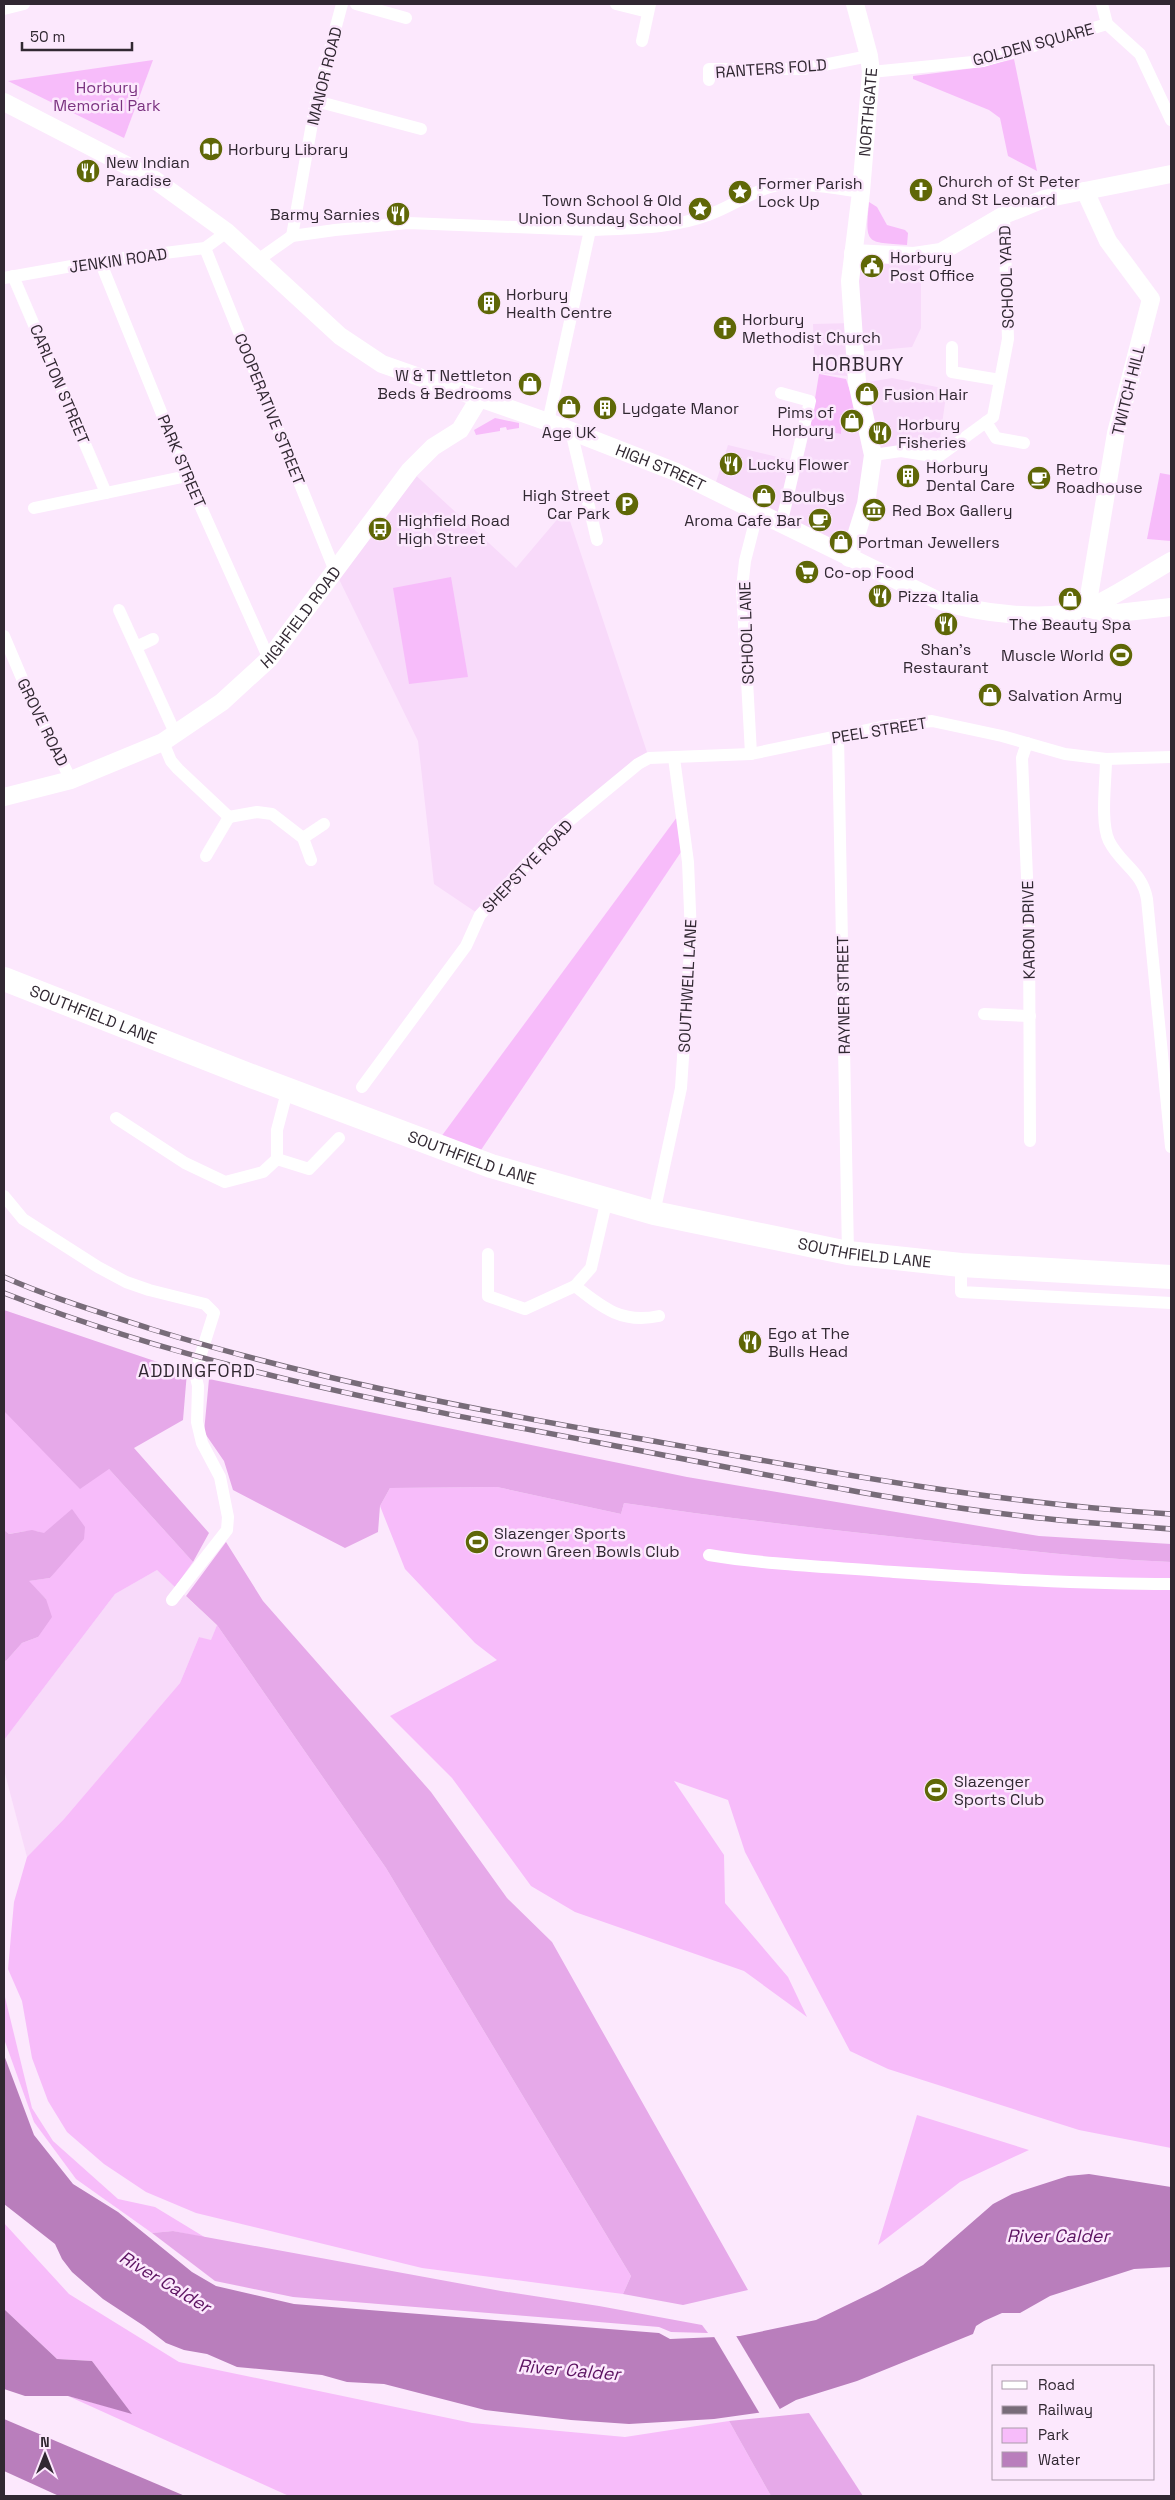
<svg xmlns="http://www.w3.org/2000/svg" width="1175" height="2500" font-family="'Space Grotesk',sans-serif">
	<rect width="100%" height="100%" fill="#fce8fd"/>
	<!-- built -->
	<g fill="#f8dafa">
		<path d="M855,256L921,258V328L912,347L858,352L863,383L892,378L947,389L938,452H875L849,547L715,485L728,445L802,463L810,429L841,434L842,416L856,412L847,376L815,373L813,324L854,323Z"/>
		<path d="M410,470L516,568L566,509L649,758L558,830L480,915L434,884L418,741L335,571Z"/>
		<path d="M157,1570L217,1625L211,1641L199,1637L180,1683L64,1819L27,1857L4,1770V1740L115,1594Z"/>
	</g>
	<!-- green -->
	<g fill="#f7bcfa">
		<path d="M1014,59L1037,171L1008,156L1000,118L989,110L913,79V76L982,67Z"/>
		<path d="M153,60L124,138L8,81Z"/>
		<path d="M869,202L877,207L887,225L905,230L908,233L907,245C866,242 865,245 869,202Z"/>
		<path d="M819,374L846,379L857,412L842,416L841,434L810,429Z"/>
		<path d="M495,418L519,423V428L507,430L506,427L500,428V431L476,435L474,430Z"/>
		<path d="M1160,473L1171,475V541L1147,539Z"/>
		<path d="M451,577L468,677L409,684L393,588Z"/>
		<path d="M680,813L685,846L475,1159L435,1145Z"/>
		<path d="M4,1408L109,1469L193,1562L175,1587L157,1570L115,1594L4,1740V1660L6,1661L22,1643L38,1637L46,1599L28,1581L50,1578L65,1558C43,1531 45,1527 9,1534L4,1530Z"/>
		<path d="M497,1487L621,1514L624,1503C737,1520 850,1532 963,1544C1033,1551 1102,1559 1171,1562V2148L1079,2130L888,2069L850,2051L745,1852L728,1800L674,1781L724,1855L725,1903L788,1977L807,2017L744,1971L575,1912L531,1886L452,1778L390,1716L497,1660L475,1643L405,1569L380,1506L390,1488Z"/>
		<path d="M217,1625L386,1868L631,2276L623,2294L422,2268L196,2213L146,2192L104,2164L67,2132L48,2101L32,2058L22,2001L8,1969L14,1902L27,1857L64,1819L180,1683L199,1637L211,1640Z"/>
		<path d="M4,1993L32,2108L53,2141L118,2199L155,2207L206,2238L173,2231L152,2233L76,2179L34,2122L4,2039Z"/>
		<path d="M917,2115L1029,2150L960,2182L878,2245Z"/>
		<path d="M4,2223L69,2294L179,2362L472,2423L625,2437L729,2421L771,2496H289L68,2396L131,2413L92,2361L57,2359L4,2309Z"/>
	</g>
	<!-- forest -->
	<g fill="#e6a9e9">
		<path d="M4,1310L187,1372L183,1420L134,1448L209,1533L193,1562L109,1469L80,1489L4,1411Z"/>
		<path d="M209,1379L687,1477L1039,1536L1171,1544V1562C1102,1559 1033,1551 963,1544C850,1532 737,1520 624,1503L621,1514L497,1487L390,1488L380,1506L378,1532L345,1548L233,1490L224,1461L204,1432Z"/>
		<path d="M72,1509L85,1527L84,1539L50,1578L29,1581L46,1599L52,1617L38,1637L22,1643L6,1661L4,1660V1530L9,1534L32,1530L44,1533Z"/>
		<path d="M226,1542L263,1601L431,1792L507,1898L552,1942L748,2290L683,2305L623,2294L631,2276L386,1868L217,1625L186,1596Z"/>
		<path d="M173,2231L501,2291L599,2306L702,2325L708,2333L671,2332L659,2327L293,2297L215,2281L152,2233Z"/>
		<path d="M809,2413L863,2496H771L729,2421Z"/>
	</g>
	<!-- water -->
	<g fill="#b97ebc">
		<path d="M4,2055L34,2135L73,2184L118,2212L192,2272L216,2286L294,2304L659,2333L670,2339L740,2336L816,2320L878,2290L923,2265L993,2204L1012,2194L1068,2176L1089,2174L1171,2187V2267L1134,2269L1050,2296L1020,2313H1002L984,2321L976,2326L973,2334L857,2381L796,2400L778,2410L714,2419L629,2424L571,2420L485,2410L384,2384L347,2382L322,2375L237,2367L207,2354L184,2350L166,2343L144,2326L103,2299L72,2272L62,2259L55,2244L4,2204Z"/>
		<path d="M4,2309L57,2359L92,2361L132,2414L68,2396H25L4,2389Z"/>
		<path d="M4,2419L185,2496H59L4,2471Z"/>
	</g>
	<!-- pier -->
	<path fill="#fce8fd" d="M735,2334L781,2411L760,2414L713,2335Z"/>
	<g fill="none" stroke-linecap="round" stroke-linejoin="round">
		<!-- street -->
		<g stroke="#fff" stroke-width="12">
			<path d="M356,4L406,18"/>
			<path d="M616,4L648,12"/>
			<path d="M1102,4L1107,24"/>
			<path d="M4,9L24,4"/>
			<path d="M642,41L650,4"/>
			<path d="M871,72L983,61L1107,24L1140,54L1171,120"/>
			<path d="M709,80V69H803L869,56"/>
			<path d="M316,101L421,129"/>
			<path d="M292,236L316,101L342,4"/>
			<path d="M205,248L335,571"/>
			<path d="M258,260L292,236L335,230L408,223L590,230C628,228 672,229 708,215C729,208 749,193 770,187C791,180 839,189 861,192"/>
			<path d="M100,261L187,476L269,659"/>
			<path d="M13,276L106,493"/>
			<path d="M4,278L100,261L205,248L227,232"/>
			<path d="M952,347V372L1000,380"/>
			<path d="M781,393L810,401L781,525"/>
			<path d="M548,422L590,230"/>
			<path d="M986,422L996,438L1024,443"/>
			<path d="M571,431L597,540"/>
			<path d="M873,455L901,451L938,457L993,417L1008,339L1004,215"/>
			<path d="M34,508L187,476"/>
			<path d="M119,610L176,735"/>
			<path d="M4,636L32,702L71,780"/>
			<path d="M136,647L153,639"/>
			<path d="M838,736L848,1253"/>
			<path d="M163,742L171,761L178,769L229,817L257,812L272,814L303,838L311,860"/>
			<path d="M1027,743L1022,758L1029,925L1030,1141"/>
			<path d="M751,754L742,588L745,561L757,514"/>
			<path d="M1106,759C1106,781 1100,822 1109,841C1121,865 1142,871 1147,899L1171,1147"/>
			<path d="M303,838L324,824"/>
			<path d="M206,856L229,817"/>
			<path d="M984,1014L1030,1016"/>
			<path d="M362,1087L466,946L480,915L558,830L638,764L649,758L751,754L881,727L932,721L1002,736L1065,754L1106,759L1171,757"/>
			<path d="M116,1118L185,1163L225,1182L263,1172L277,1159V1130L288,1088"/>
			<path d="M277,1159L309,1169L339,1138"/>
			<path d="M4,1196L23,1219L98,1267L126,1282L149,1290L205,1304L214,1313L195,1373L198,1386L197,1422L202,1443L220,1477L228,1517L227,1530L172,1600"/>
			<path d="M654,1213L681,1088L691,935L688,862L674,758"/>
			<path d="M488,1254V1296L525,1309L575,1286C603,1308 622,1324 659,1316"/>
			<path d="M961,1265V1292L1171,1303"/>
			<path d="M575,1286L591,1268L607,1199"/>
			<path d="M709,1555C770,1565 832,1567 894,1572C986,1578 1079,1584 1171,1584"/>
		</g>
		<!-- secondary -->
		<g stroke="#fff" stroke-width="18">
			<path id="s1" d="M4,102L155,180L227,232L340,336L382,364L548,422L676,472L937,600C976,613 1049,623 1088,608C1113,598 1146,575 1171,561"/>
			<path d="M1085,191L1108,241L1151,299L1116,433L1087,608"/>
			<path d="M853,253L914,256L941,252L1004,215L1044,199L1171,174"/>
			<path id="s2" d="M849,558L866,504L873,455L857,382L850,281L861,192L871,72L869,56L855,4"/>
			<path d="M1087,608L1109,614L1171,607"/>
			<path id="s3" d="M4,797L71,780L163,742L222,702L269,659L410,470L433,447L460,430L480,397"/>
		</g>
		<!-- highway -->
		<path stroke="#fff" stroke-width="24" id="s4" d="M4,979L254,1077L491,1166L654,1213L848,1253L961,1265L1171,1277"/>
		<!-- rail casing -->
		<g stroke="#786c79" stroke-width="5.5">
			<g id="rail">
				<path d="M4,1277C51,1298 102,1313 151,1329C306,1377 465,1408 625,1436C806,1468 988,1503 1171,1514"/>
				<path d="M4,1293C190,1366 388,1403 584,1440C730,1467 875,1499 1022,1516C1071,1522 1122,1525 1171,1529"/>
			</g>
		</g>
		<!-- rail -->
		<use href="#rail" stroke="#fce8fd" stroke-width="4" stroke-dasharray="11" stroke-linecap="butt"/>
	</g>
	<!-- icons -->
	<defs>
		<g id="library-disc" transform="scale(1.25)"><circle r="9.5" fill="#5f6707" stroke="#fce8fd"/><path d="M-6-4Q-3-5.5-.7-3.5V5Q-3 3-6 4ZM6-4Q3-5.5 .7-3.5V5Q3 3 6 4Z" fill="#fff"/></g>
		<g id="restaurant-disc" transform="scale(1.25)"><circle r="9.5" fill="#5f6707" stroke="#fce8fd"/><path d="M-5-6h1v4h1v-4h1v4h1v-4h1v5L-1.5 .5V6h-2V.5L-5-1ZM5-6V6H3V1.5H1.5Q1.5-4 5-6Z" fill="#fff"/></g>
		<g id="church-disc" transform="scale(1.25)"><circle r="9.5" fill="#5f6707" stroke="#fce8fd"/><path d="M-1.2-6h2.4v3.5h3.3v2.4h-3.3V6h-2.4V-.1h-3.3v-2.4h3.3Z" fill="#fff"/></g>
		<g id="sight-disc" transform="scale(1.25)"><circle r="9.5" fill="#5f6707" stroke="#fce8fd"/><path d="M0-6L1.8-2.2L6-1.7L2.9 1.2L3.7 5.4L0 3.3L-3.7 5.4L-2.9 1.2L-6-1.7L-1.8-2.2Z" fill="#fff"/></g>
		<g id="civic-disc" transform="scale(1.25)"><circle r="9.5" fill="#5f6707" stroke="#fce8fd"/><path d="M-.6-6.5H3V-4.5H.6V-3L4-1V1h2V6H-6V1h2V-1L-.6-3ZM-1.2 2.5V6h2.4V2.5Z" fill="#fff"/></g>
		<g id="building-disc" transform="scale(1.25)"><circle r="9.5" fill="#5f6707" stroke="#fce8fd"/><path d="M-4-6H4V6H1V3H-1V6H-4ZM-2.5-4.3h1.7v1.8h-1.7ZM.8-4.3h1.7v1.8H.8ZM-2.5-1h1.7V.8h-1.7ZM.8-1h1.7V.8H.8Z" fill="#fff"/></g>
		<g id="shop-disc" transform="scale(1.25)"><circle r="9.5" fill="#5f6707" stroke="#fce8fd"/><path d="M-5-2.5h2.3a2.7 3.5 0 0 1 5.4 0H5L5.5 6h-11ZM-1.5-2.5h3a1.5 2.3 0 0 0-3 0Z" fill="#fff"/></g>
		<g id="cafe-disc" transform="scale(1.25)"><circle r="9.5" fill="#5f6707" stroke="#fce8fd"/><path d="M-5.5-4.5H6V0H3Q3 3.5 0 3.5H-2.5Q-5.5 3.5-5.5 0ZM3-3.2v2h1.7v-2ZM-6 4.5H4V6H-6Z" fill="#fff"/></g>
		<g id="parking-disc" transform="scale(1.25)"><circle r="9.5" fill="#5f6707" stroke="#fce8fd"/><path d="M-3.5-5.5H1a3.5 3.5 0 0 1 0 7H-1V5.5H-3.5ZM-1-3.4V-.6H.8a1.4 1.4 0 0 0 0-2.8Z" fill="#fff"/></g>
		<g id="museum-disc" transform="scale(1.25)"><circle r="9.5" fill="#5f6707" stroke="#fce8fd"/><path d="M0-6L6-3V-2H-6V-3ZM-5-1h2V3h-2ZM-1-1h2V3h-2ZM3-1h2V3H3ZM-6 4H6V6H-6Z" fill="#fff"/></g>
		<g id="bus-disc" transform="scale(1.25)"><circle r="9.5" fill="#5f6707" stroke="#fce8fd"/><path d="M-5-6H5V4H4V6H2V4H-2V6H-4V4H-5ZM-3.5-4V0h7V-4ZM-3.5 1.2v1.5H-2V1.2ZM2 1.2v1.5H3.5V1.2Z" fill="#fff"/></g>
		<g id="supermarket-disc" transform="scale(1.25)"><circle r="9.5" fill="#5f6707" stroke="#fce8fd"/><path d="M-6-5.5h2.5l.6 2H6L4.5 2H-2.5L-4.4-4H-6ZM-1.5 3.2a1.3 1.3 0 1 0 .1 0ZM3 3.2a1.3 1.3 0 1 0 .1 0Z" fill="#fff"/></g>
		<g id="stadium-disc" transform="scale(1.25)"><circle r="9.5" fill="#5f6707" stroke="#fce8fd"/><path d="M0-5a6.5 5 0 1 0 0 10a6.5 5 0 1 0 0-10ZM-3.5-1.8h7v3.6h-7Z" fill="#fff"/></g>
	</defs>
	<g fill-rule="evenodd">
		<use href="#library-disc" x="211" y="149"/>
		<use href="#restaurant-disc" x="88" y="171"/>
		<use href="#church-disc" x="921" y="190"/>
		<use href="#sight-disc" x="740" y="192"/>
		<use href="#sight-disc" x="700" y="209"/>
		<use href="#restaurant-disc" x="398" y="214"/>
		<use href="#civic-disc" x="872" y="266"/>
		<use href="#building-disc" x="489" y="303"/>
		<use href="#church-disc" x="725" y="328"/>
		<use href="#shop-disc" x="530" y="384"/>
		<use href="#shop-disc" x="867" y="394"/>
		<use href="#shop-disc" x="569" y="407"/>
		<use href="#building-disc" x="605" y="408"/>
		<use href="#shop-disc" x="852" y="421"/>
		<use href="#restaurant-disc" x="880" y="433"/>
		<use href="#restaurant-disc" x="731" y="464"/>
		<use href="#building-disc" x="908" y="476"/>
		<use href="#cafe-disc" x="1039" y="478"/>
		<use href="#shop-disc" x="764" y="496"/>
		<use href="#parking-disc" x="627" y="504"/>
		<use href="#museum-disc" x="874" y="510"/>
		<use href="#cafe-disc" x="820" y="520"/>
		<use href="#bus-disc" x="380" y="529"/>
		<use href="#shop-disc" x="841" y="542"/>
		<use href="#supermarket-disc" x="807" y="572"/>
		<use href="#restaurant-disc" x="880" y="596"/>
		<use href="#shop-disc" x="1070" y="599"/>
		<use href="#restaurant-disc" x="946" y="624"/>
		<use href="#stadium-disc" x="1121" y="655"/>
		<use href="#shop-disc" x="990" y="695"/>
		<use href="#restaurant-disc" x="750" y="1342"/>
		<use href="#stadium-disc" x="477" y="1542"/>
		<use href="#stadium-disc" x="936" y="1790"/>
	</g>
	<g text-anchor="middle" stroke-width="5" stroke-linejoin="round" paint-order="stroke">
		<!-- street labels -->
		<g font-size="16" fill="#312832" stroke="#fce8fd">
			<text transform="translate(1033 44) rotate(-15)" y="6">GOLDEN SQUARE</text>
			<text transform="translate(771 68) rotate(-4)" y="6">RANTERS FOLD</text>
			<text transform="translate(324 76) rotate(-76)" y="6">MANOR ROAD</text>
			<text dy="6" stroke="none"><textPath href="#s2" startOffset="452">NORTHGATE</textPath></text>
			<text transform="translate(118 260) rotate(-8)" y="6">JENKIN ROAD</text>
			<text transform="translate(1006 277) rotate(-92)" y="6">SCHOOL YARD</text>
			<text transform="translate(60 384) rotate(67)" y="6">CARLTON STREET</text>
			<text transform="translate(1128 390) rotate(-76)" y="6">TWITCH HILL</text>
			<text transform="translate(270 409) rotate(68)" y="6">COOPERATIVE STREET</text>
			<text transform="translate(182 461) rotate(67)" y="6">PARK STREET</text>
			<text dy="6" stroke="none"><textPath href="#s1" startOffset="760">HIGH STREET</textPath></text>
			<text dy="6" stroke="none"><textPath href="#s3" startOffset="356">HIGHFIELD ROAD</textPath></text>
			<text transform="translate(746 633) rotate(-92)" y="6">SCHOOL LANE</text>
			<text transform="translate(43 722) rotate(64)" y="6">GROVE ROAD</text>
			<text transform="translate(879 730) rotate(-9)" y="6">PEEL STREET</text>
			<text transform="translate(527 866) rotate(-46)" y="6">SHEPSTYE ROAD</text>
			<text transform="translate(1028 930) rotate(-91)" y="6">KARON DRIVE</text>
			<text transform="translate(687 986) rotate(-87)" y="6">SOUTHWELL LANE</text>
			<text transform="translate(843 995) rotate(-91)" y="6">RAYNER STREET</text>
			<text dy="6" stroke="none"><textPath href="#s4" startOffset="96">SOUTHFIELD LANE</textPath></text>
			<text dy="6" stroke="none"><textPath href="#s4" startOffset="501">SOUTHFIELD LANE</textPath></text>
			<text dy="6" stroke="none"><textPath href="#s4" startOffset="906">SOUTHFIELD LANE</textPath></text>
		</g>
		<!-- park labels -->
		<g font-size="16" fill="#7b3380" stroke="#fce8fd">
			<text x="107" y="93">Horbury<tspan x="107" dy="18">Memorial Park</tspan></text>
		</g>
		<!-- poi labels -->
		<g font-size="16" fill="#312832" stroke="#fce8fd" text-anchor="start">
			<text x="228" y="155">Horbury Library</text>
			<text x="106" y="168">New Indian<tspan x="106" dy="18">Paradise</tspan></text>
			<text x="938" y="187">Church of St Peter<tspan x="938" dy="18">and St Leonard</tspan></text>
			<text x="758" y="189">Former Parish<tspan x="758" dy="18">Lock Up</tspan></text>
			<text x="682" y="206" text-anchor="end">Town School &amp; Old<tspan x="682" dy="18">Union Sunday School</tspan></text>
			<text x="380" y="220" text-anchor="end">Barmy Sarnies</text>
			<text x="890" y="263">Horbury<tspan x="890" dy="18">Post Office</tspan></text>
			<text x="506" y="300">Horbury<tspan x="506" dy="18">Health Centre</tspan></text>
			<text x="742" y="325">Horbury<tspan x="742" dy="18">Methodist Church</tspan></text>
			<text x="512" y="381" text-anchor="end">W &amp; T Nettleton<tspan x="512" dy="18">Beds &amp; Bedrooms</tspan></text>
			<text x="884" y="400">Fusion Hair</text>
			<text x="622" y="414">Lydgate Manor</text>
			<text x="834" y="418" text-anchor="end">Pims of<tspan x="834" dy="18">Horbury</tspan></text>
			<text x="898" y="430">Horbury<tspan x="898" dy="18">Fisheries</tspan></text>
			<text x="569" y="438" text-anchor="middle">Age UK</text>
			<text x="748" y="470">Lucky Flower</text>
			<text x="926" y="473">Horbury<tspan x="926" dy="18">Dental Care</tspan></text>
			<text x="1056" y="475">Retro<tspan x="1056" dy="18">Roadhouse</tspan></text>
			<text x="610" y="501" text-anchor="end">High Street<tspan x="610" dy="18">Car Park</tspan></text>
			<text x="782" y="502">Boulbys</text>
			<text x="892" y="516">Red Box Gallery</text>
			<text x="398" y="526">Highfield Road<tspan x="398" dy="18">High Street</tspan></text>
			<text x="802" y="526" text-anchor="end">Aroma Cafe Bar</text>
			<text x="858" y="548">Portman Jewellers</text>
			<text x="824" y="578">Co-op Food</text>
			<text x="898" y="602">Pizza Italia</text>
			<text x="1070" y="630" text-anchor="middle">The Beauty Spa</text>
			<text x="946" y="655" text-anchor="middle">Shan's<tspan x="946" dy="18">Restaurant</tspan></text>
			<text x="1104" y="661" text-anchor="end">Muscle World</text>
			<text x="1008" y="701">Salvation Army</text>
			<text x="768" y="1339">Ego at The<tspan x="768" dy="18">Bulls Head</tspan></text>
			<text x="494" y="1539">Slazenger Sports<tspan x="494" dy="18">Crown Green Bowls Club</tspan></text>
			<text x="954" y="1787">Slazenger<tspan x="954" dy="18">Sports Club</tspan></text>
		</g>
		<!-- neighbourhood labels -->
		<g font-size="18" letter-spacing="1" fill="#312832" stroke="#fce8fd">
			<text x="197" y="1377">ADDINGFORD</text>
		</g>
		<!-- water labels -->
		<g font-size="18" font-style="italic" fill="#5c1361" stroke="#fce8fd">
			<text x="1058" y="2242">River Calder</text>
			<text transform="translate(165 2282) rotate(31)" y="6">River Calder</text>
			<text transform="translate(569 2370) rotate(5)" y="6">River Calder</text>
		</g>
		<!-- quarter labels -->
		<g font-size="19" letter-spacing="1" fill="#312832" stroke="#fce8fd">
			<text x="858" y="371">HORBURY</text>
		</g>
	</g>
	<!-- border -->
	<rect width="1175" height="2500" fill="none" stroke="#312832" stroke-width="10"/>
	<!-- legend -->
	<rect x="992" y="2365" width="162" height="115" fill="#fce8fd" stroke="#ab9bac"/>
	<rect x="1002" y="2381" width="25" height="8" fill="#ffffff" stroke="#ab9bac"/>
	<text x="1038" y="2390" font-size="15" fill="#312832">Road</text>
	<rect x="1002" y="2406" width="25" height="8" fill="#786c79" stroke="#ab9bac"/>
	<text x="1038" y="2415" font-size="15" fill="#312832">Railway</text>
	<rect x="1002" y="2428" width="25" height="15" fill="#f7bcfa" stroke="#ab9bac"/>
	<text x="1038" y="2440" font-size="15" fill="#312832">Park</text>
	<rect x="1002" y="2452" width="25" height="15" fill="#b97ebc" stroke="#ab9bac"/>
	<text x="1038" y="2465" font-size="15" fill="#312832">Water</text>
	<!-- north arrow -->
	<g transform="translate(45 2455)" stroke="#fce8fd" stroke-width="4" paint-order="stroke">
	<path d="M0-4L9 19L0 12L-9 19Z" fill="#312832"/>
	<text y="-8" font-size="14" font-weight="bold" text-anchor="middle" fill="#312832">N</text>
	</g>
	<!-- scale -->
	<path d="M22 42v8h110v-8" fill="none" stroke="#312832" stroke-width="2.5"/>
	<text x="30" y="42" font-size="15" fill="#312832" stroke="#fce8fd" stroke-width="4" paint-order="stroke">50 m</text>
</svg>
